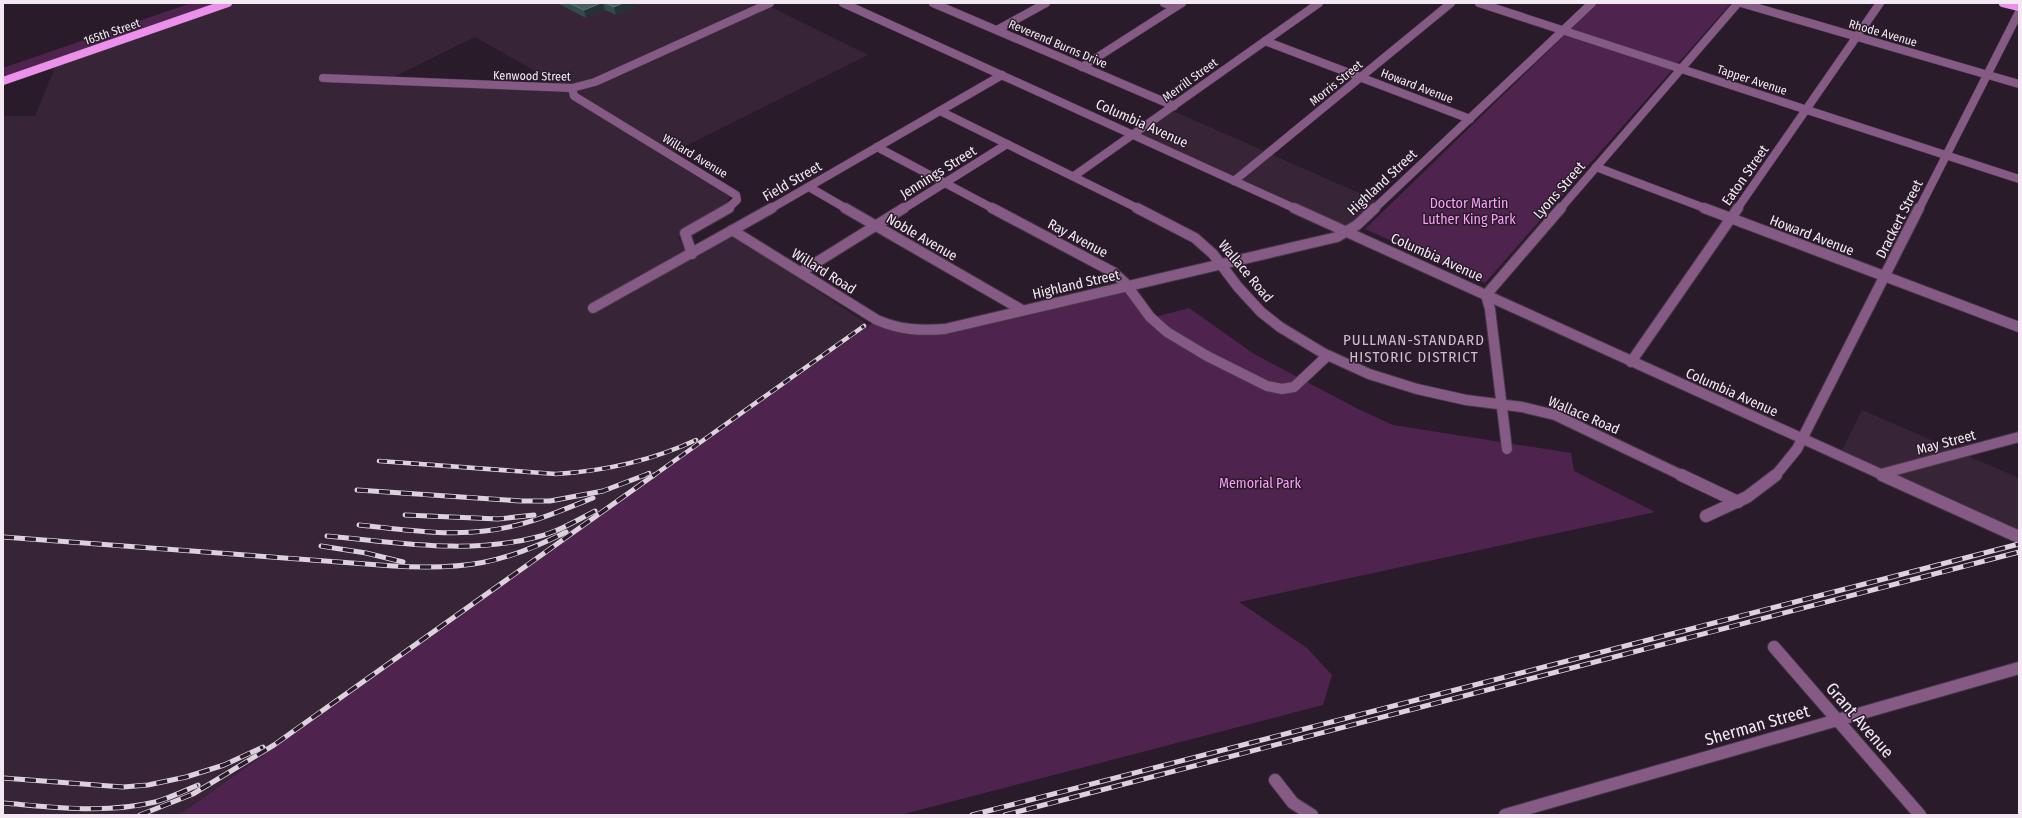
<svg xmlns="http://www.w3.org/2000/svg" width="2022" height="818" font-family="'Fira Sans Condensed',sans-serif">
	<rect width="100%" height="100%" fill="#2a1b2a"/>
	<!-- built -->
	<g fill="#372437">
		<path d="M231,3H768L594,81L573,87L565,88L475,37L383,82L562,91L595,82L767,5L868,55L666,156L730,196L727,205L678,237L689,259L731,234L869,325L183,812L173,815H3V116H35L56,65Z"/>
		<path d="M1171,110L1377,201L1345,230L1136,135Z"/>
		<path d="M1862,410L2019,478V533L1840,454Z"/>
	</g>
	<!-- green -->
	<g fill="#4e244f">
		<path d="M191,3H217L3,77V68Z"/>
		<path d="M1598,3H1731L1485,283L1365,229Z"/>
		<path d="M1127,286L1151,318L1189,308L1254,354L1358,409L1393,425L1571,453L1574,471L1655,512L1239,602L1307,648L1332,675L1323,705L900,815H173L183,812L877,320L915,332Z"/>
	</g>
	<g fill="none" stroke-linecap="round" stroke-linejoin="round">
		<!-- minor-far2 casing -->
		<g stroke="#463846" stroke-width="9">
			<g id="minor-far2">
				<path d="M843,3L1296,209"/>
				<path d="M933,3L1174,106"/>
				<path d="M1164,3L1175,7"/>
				<path d="M1479,3L2019,179"/>
				<path d="M1741,3L2019,84"/>
				<path d="M997,30L1046,3"/>
				<path d="M1265,41L1470,119"/>
				<path d="M1082,67L1182,3"/>
				<path d="M323,78L572,88L595,82L770,3"/>
				<path d="M572,88L574,96L736,195L737,200L727,209"/>
				<path d="M940,111L1139,209"/>
				<path d="M877,147L994,209"/>
				<path d="M1596,167L1707,209"/>
				<path d="M1074,176L1319,3"/>
				<path d="M1234,181L1451,3"/>
				<path d="M809,187L847,209"/>
				<path d="M770,209L1002,75"/>
				<path d="M903,209L1007,144"/>
				<path d="M1374,209L1592,3"/>
				<path d="M1560,209L1738,3"/>
				<path d="M1737,209L1880,3"/>
				<path d="M1919,209L2019,12"/>
			</g>
		</g>
		<!-- minor-far1 casing -->
		<g stroke="#463846" stroke-width="12">
			<g id="minor-far1">
				<path d="M845,208L1022,310"/>
				<path d="M992,208L1113,272L1125,283L1150,317L1167,332L1207,356L1267,386L1282,389L1294,387L1327,356"/>
				<path d="M1137,208L1195,238L1213,254L1238,287L1261,312L1280,327L1323,353L1369,374L1417,389L1466,400L1522,407L1555,415L1683,476"/>
				<path d="M1294,208L1885,476"/>
				<path d="M1704,208L2019,327"/>
				<path d="M732,230L877,320C900,330 921,331 945,329L1337,237L1357,225L1375,208"/>
				<path d="M692,254L685,233L729,208"/>
				<path d="M801,272L904,208"/>
				<path d="M593,308L772,208"/>
				<path d="M1631,362L1738,208"/>
				<path d="M1507,449L1490,309L1486,295L1561,208"/>
				<path d="M1881,474L2019,437"/>
				<path d="M1775,476L1797,449L1919,208"/>
			</g>
		</g>
		<!-- minor casing -->
		<g stroke="#463846" stroke-width="14">
			<g id="minor">
				<path d="M1681,475L1738,502"/>
				<path d="M1882,475L2019,537"/>
				<path d="M1706,516L1747,497L1776,475"/>
				<path d="M1774,647L1920,815"/>
				<path d="M1275,780L1293,803L1312,815"/>
				<path d="M1505,815L2019,668"/>
			</g>
		</g>
		<!-- major casing -->
		<g stroke="#463846" stroke-width="9">
			<g id="major">
				<path d="M2003,3L2019,7"/>
				<path d="M3,81L228,3"/>
			</g>
		</g>
		<!-- minor-far2 -->
		<use href="#minor-far2" stroke="#855a85" stroke-width="8"/>
		<!-- minor-far1 -->
		<use href="#minor-far1" stroke="#855a85" stroke-width="10"/>
		<!-- minor -->
		<use href="#minor" stroke="#855a85" stroke-width="12"/>
		<!-- major -->
		<use href="#major" stroke="#ec90eb" stroke-width="8"/>
		<!-- rail-far1 casing -->
		<g stroke="#dcd1dc" stroke-width="4.5">
			<g id="rail-far1">
				<path d="M379,461L556,474C605,471 651,461 696,440"/>
				<path d="M643,476L649,473"/>
				<path d="M653,476L864,326"/>
			</g>
		</g>
		<!-- rail casing -->
		<g stroke="#dcd1dc" stroke-width="5">
			<g id="rail">
				<path d="M357,490L521,501H550L603,491L645,475"/>
				<path d="M405,515L498,519L534,515"/>
				<path d="M359,525C400,529 443,536 485,531C523,527 558,512 593,498"/>
				<path d="M327,536C396,542 469,555 537,537C557,532 576,521 595,511"/>
				<path d="M3,537L393,566C464,570 503,564 566,532"/>
				<path d="M321,546L366,553L403,562"/>
				<path d="M3,778L123,787L148,785L186,777L224,765L263,747"/>
				<path d="M3,803C53,807 106,814 155,802C170,798 184,791 198,785"/>
				<path d="M140,815L193,794L274,745L654,475"/>
				<path d="M972,815L2019,544"/>
				<path d="M1005,815L2019,552"/>
			</g>
		</g>
		<!-- rail-far1 -->
		<use href="#rail-far1" stroke="#2a1b2a" stroke-width="3" stroke-dasharray="8" stroke-linecap="butt"/>
		<!-- rail -->
		<use href="#rail" stroke="#2a1b2a" stroke-width="3.5" stroke-dasharray="11" stroke-linecap="butt"/>
	</g>
	<!-- wall -->
	<path fill="#324b4d" d="M557,3H643L616,15L605,10L586,18Z"/>
	<!-- shaded-wall -->
	<g fill="#263137">
		<path d="M601,3H603L605,10L586,18L584,10Z"/>
		<path d="M623,3H643L616,15L614,7Z"/>
	</g>
	<!-- building -->
	<g fill="#465c5e" stroke="#617276">
		<path d="M569,3H601L584,10Z"/>
		<path d="M605,3H623L614,7Z"/>
	</g>
	<g text-anchor="middle" stroke-width="3" stroke-linejoin="round" paint-order="stroke">
		<!-- far-street labels -->
		<g font-size="12" fill="#f3e9f3" stroke="#2a1b2a">
			<text transform="translate(112 32) rotate(-19)" y="4">165th Street</text>
			<text transform="translate(1883 33) rotate(16)" y="4">Rhode Avenue</text>
			<text transform="translate(1058 44) rotate(23)" y="4">Reverend Burns Drive</text>
			<text transform="translate(532 76) rotate(1)" y="4">Kenwood Street</text>
			<text transform="translate(1190 80) rotate(-36)" y="4">Merrill Street</text>
			<text transform="translate(1752 80) rotate(18)" y="4">Tapper Avenue</text>
			<text transform="translate(1336 83) rotate(-39)" y="4">Morris Street</text>
			<text transform="translate(1417 86) rotate(21)" y="4">Howard Avenue</text>
			<text transform="translate(695 156) rotate(31)" y="4">Willard Avenue</text>
		</g>
		<!-- street labels -->
		<g font-size="14" fill="#f3e9f3" stroke="#2a1b2a">
			<text transform="translate(1142 123) rotate(24)" y="5">Columbia Avenue</text>
			<text transform="translate(938 172) rotate(-32)" y="5">Jennings Street</text>
			<text transform="translate(1745 175) rotate(-55)" y="5">Eaton Street</text>
			<text transform="translate(792 181) rotate(-30)" y="5">Field Street</text>
			<text transform="translate(1382 182) rotate(-43)" y="5">Highland Street</text>
			<text transform="translate(1559 190) rotate(-49)" y="5">Lyons Street</text>
			<text transform="translate(1899 219) rotate(-63)" y="5">Drackert Street</text>
			<text transform="translate(1812 235) rotate(21)" y="5">Howard Avenue</text>
			<text transform="translate(922 237) rotate(30)" y="5">Noble Avenue</text>
			<text transform="translate(1078 238) rotate(28)" y="5">Ray Avenue</text>
			<text transform="translate(1437 257) rotate(24)" y="5">Columbia Avenue</text>
			<text transform="translate(824 271) rotate(32)" y="5">Willard Road</text>
			<text transform="translate(1246 271) rotate(50)" y="5">Wallace Road</text>
			<text transform="translate(1076 284) rotate(-13)" y="5">Highland Street</text>
			<text transform="translate(1732 392) rotate(24)" y="5">Columbia Avenue</text>
			<text transform="translate(1584 415) rotate(23)" y="5">Wallace Road</text>
			<text transform="translate(1946 442) rotate(-15)" y="5">May Street</text>
		</g>
		<!-- park labels -->
		<g font-size="14" fill="#fb9ffa" stroke="#2a1b2a">
			<text x="1469" y="208">Doctor Martin<tspan x="1469" dy="16">Luther King Park</tspan></text>
			<text x="1260" y="488">Memorial Park</text>
		</g>
		<!-- neighbourhood labels -->
		<g font-size="15" letter-spacing="1" fill="#d0bccf" stroke="#2a1b2a">
			<text x="1414" y="345">PULLMAN-STANDARD<tspan x="1414" dy="17">HISTORIC DISTRICT</tspan></text>
		</g>
		<!-- near-street labels -->
		<g font-size="17" fill="#f3e9f3" stroke="#2a1b2a">
			<text transform="translate(1860 720) rotate(49)" y="6">Grant Avenue</text>
			<text transform="translate(1757 725) rotate(-16)" y="6">Sherman Street</text>
		</g>
	</g>
	<!-- border -->
	<rect width="2022" height="818" fill="none" stroke="#f3e9f3" stroke-width="8"/>
</svg>
